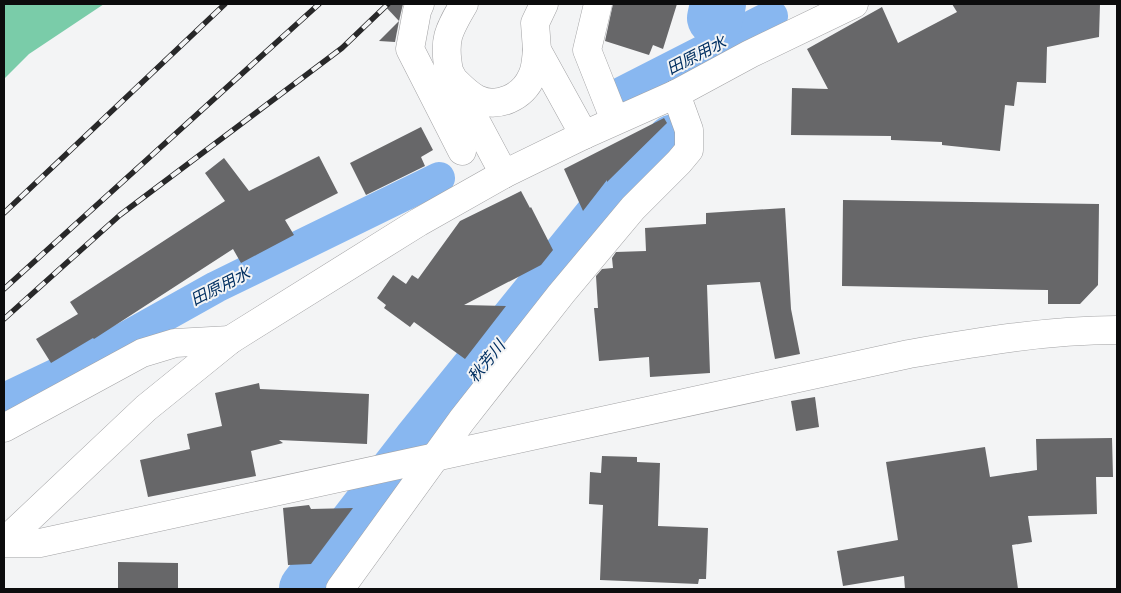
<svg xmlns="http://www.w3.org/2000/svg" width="1121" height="593" font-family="Figtree,'Noto Sans JP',sans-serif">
	<rect width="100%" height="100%" fill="#f3f4f5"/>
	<!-- forest -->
	<path fill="#7acca9" d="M4,4H104L29,54L4,79Z"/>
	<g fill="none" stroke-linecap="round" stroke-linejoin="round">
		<!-- canal -->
		<g stroke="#88b7f0" stroke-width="32">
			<path d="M619,94L772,16"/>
			<path d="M4,399L82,362L216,287L439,178"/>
		</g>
		<!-- river -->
		<g stroke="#88b7f0" stroke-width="56">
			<path d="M715,18L718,4"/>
			<path d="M307,589L421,442L606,213L662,159L674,142"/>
		</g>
	</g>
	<!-- building -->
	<g fill="#676769">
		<path d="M383,4H403L399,21Z"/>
		<path d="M613,4H677L663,49L653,45L649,55L605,41Z"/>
		<path d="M952,4H1100L1099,37L1047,47L1046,83L1017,82L1014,106L1005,105L1000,151L942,145V142L891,140V136L791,135L792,88L828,89L807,49L882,7L898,43L957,12Z"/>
		<path d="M399,21L395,42L379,41Z"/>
		<path d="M664,118L667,123L607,182V180L583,211L564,169Z"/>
		<path d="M421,127L433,150L421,157L425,166L366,195L350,163Z"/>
		<path d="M319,156L338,193L285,220L294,235L241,263L233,249L94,339L93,338L51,363L36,339L78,314L70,302L225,201L205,173L224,158L249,191Z"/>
		<path d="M521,191L530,208L531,207L553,250L541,265L464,305L506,306L465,359L414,322L410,327L384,308L386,305L377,298L393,275L406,284L412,275L418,279L460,221Z"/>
		<path d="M843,200L1099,204L1098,285L1080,304H1048V290L842,286Z"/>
		<path d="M785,208L791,309L800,354L775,359L760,282L707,285L710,373L650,377L649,357L599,361L594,308H598L596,276L602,269L613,268L612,258L616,252L646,251L645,228L706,224V213Z"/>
		<path d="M259,383L260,389L369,394L367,444L279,440L283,443L251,451L256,476L148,497L140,460L190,449L187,434L222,426L215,393Z"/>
		<path d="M815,397L819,427L796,431L791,401Z"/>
		<path d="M1112,438L1113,477H1096L1097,514L1028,516L1032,542L1012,545L1018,589H905L904,576L843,586L837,551L898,540L886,462L985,447L990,477L1037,470L1036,439Z"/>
		<path d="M602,456L637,457V462L660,463L658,526L708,528L706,579H699L698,584L600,580L603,505L589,504L590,472L601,473Z"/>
		<path d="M309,505L311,509L353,508L311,564L288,565L283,508Z"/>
		<path d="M118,562L178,563V589H118Z"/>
	</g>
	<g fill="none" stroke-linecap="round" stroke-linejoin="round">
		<!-- minor casing -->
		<g stroke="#a2a2a4" stroke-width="29">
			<g id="minor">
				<path d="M420,4L417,11L410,49L462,151"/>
				<path d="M464,4C448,31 443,40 449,71L504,174"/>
				<path d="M544,4L535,23L537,50L584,135"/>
				<path d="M598,4L587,50L610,108"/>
				<path d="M456,82C462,88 469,95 477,99C498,109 523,97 532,76C536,68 536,58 537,50"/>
				<path d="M4,428L142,353L175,343L230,340"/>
				<path d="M4,542L146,408L230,340L419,222L504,174L584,135L676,94L750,54L854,4"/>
				<path d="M4,543H40L909,354C978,342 1047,330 1117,330"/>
				<path d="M340,589L462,420L561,294L633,208L679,162L689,150V130L676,94"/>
			</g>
		</g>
		<!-- minor -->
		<use href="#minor" stroke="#fff" stroke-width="28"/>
		<!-- rail casing -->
		<g stroke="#282829" stroke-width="5.5">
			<g id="rail">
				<path d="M4,213L225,4"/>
				<path d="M4,289L319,4"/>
				<path d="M4,319L120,215L342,48L388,4"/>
			</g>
		</g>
		<!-- rail -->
		<use href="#rail" stroke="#f3f4f5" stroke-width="4" stroke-dasharray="11" stroke-linecap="butt"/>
	</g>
	<g text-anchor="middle" stroke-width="4" stroke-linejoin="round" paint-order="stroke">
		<!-- water labels -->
		<g font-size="16" font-style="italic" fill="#002f61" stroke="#f3f4f5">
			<text transform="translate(696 55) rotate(-27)" y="6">田原用水</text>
			<text transform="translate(220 286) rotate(-27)" y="6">田原用水</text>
			<text transform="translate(486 361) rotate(-51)" y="6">秋芳川</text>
		</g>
	</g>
	<!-- border -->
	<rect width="1121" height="593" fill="none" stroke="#0c0c0d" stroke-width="10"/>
</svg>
